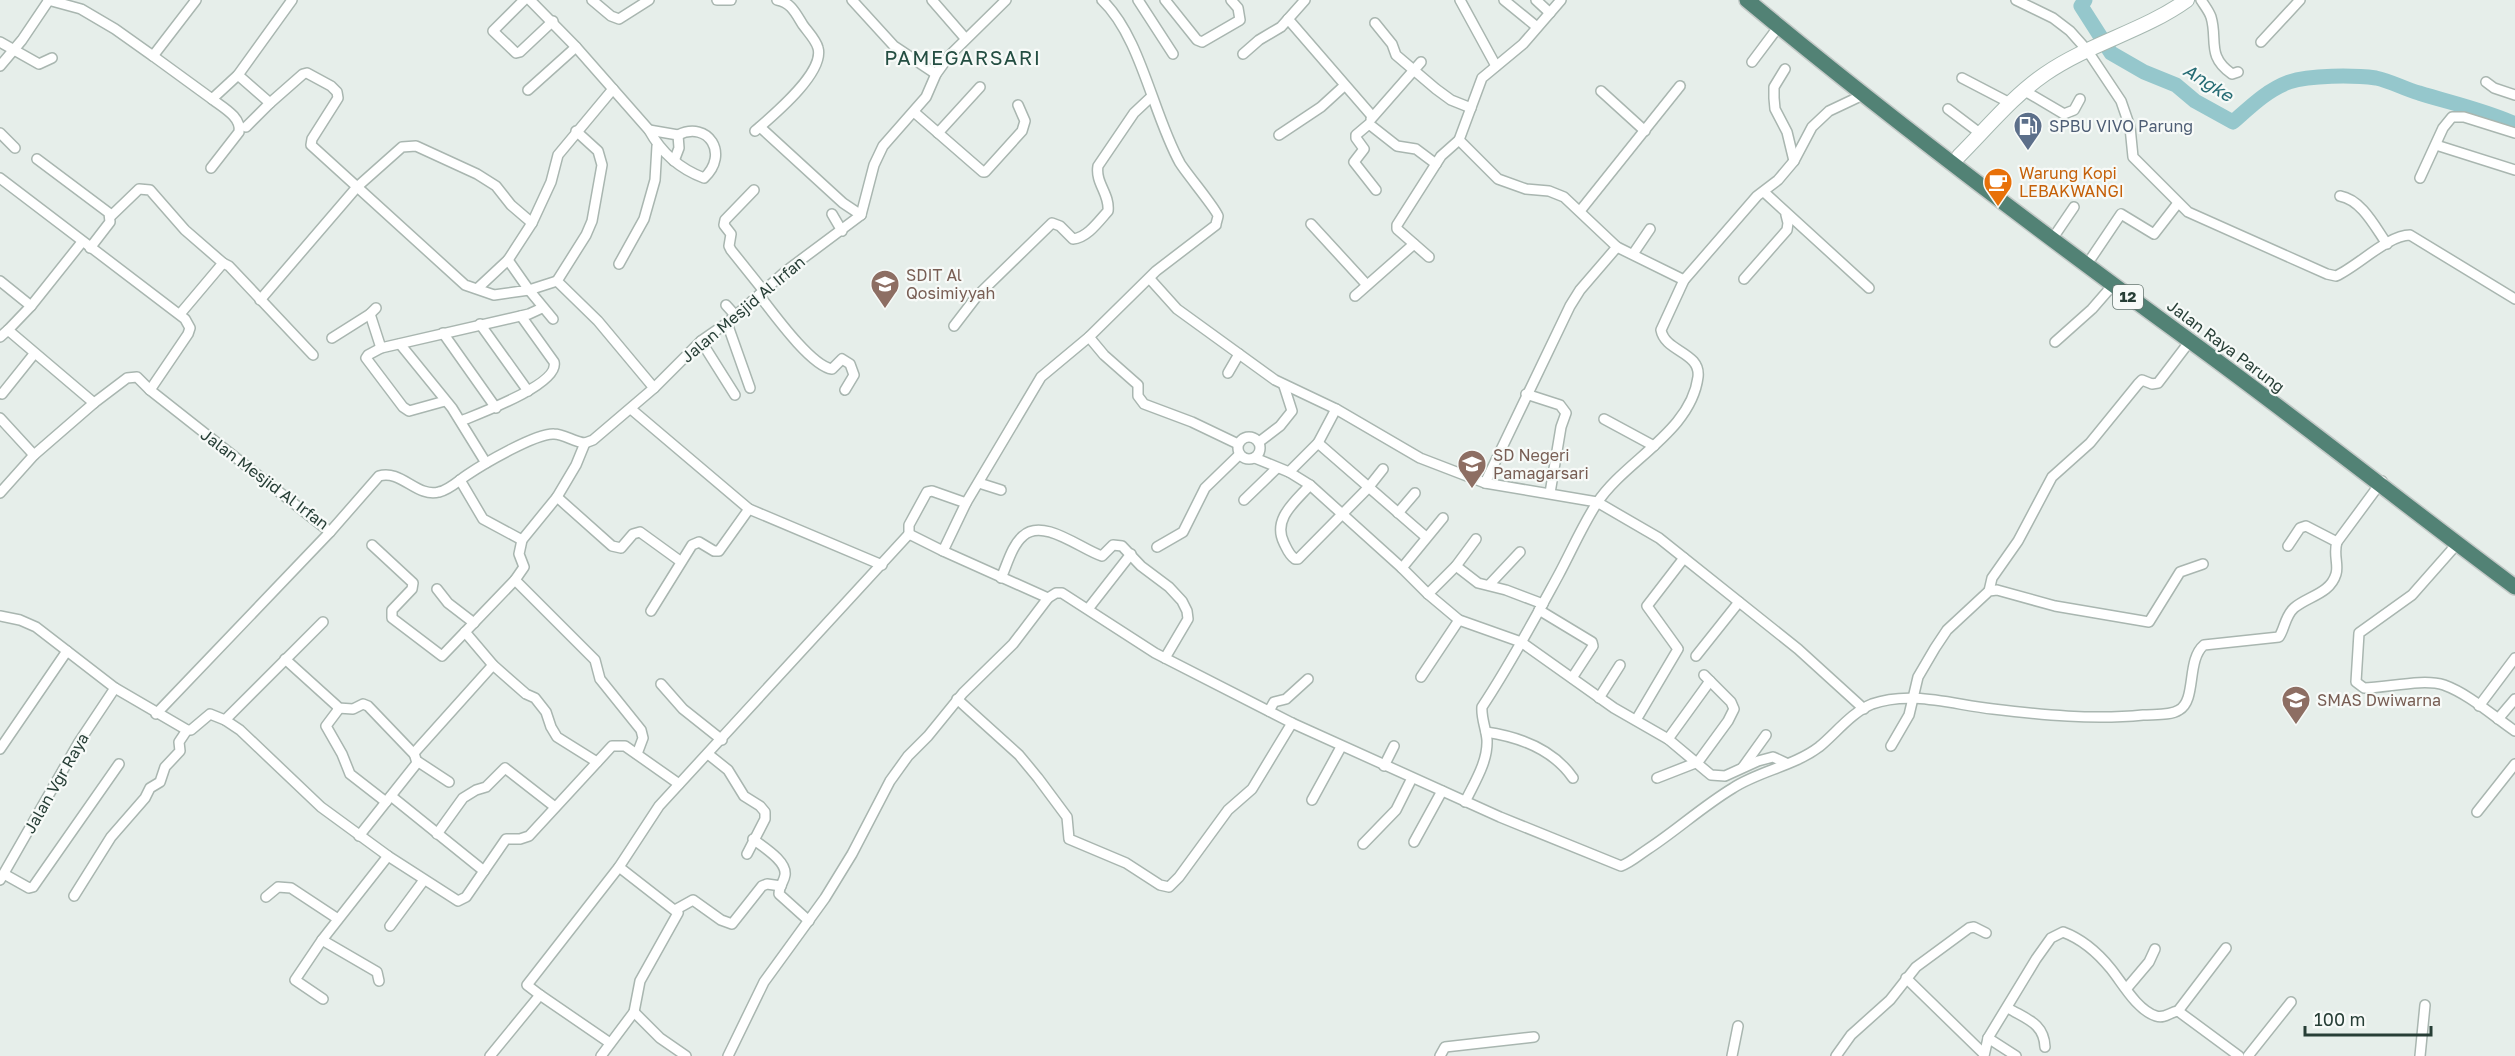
<svg xmlns="http://www.w3.org/2000/svg" width="2515" height="1056" font-family="'Golos Text',sans-serif">
	<rect width="100%" height="100%" fill="#e6eeea"/>
	<g fill="none" stroke-linecap="round" stroke-linejoin="round">
		<!-- river -->
		<path stroke="#95c7cc" stroke-width="15" d="M2085,0L2081,6L2111,53L2144,72L2176,85L2195,101L2233,122C2250,107 2267,90 2289,82C2310,75 2353,75 2376,78C2391,81 2404,89 2419,93C2451,103 2484,110 2515,124"/>
		<!-- minor casing -->
		<g stroke="#a9b6b0" stroke-width="12">
			<g id="minor">
				<path d="M48,0L81,9L115,29L153,56L196,0"/>
				<path d="M524,0L493,31L516,53L520,52L553,21"/>
				<path d="M530,0L576,47L649,130C661,152 680,169 704,178C730,154 708,120 678,135"/>
				<path d="M592,0L611,16L619,19L649,0"/>
				<path d="M717,0H731"/>
				<path d="M852,0L894,46L936,74"/>
				<path d="M932,0L965,38"/>
				<path d="M1138,0L1173,54"/>
				<path d="M1165,0L1197,40L1202,42L1240,20L1238,8L1231,0"/>
				<path d="M1460,0L1496,66"/>
				<path d="M1504,0L1537,27"/>
				<path d="M1536,0L1550,13"/>
				<path d="M1561,0L1523,44L1482,78L1459,140L1498,179L1526,189L1549,191L1564,197L1617,247L1684,280"/>
				<path d="M2016,0L2053,18L2070,31L2087,50L2121,101L2130,127L2133,157L2188,212L2327,274L2336,276C2358,266 2388,235 2410,235L2515,299"/>
				<path d="M2201,0C2204,5 2209,11 2211,17C2218,40 2206,56 2232,74L2238,72"/>
				<path d="M1288,19L1372,116"/>
				<path d="M1375,23L1392,44L1396,55L1436,89L1451,100L1471,108"/>
				<path d="M0,42L39,64L52,58"/>
				<path d="M2261,42L2300,0"/>
				<path d="M1243,54L1259,40L1281,27L1305,0"/>
				<path d="M153,56L212,99L238,75L292,0"/>
				<path d="M1752,62L1779,26"/>
				<path d="M0,66L22,40L49,0"/>
				<path d="M1785,69L1774,87V98L1775,109L1787,132L1794,161"/>
				<path d="M238,75L270,103L303,74L307,73L331,86L337,92L338,98L312,139L311,145L465,285L494,295L529,290L508,260L532,223L551,182L558,155L613,89"/>
				<path d="M1962,78L2010,103"/>
				<path d="M2486,82L2494,88L2515,95"/>
				<path d="M528,90L576,47"/>
				<path d="M1601,91L1645,131"/>
				<path d="M2025,91L2064,114L2074,110L2080,99"/>
				<path d="M1948,109L1981,134"/>
				<path d="M914,112L983,172H985L1022,131L1025,121L1018,105"/>
				<path d="M1371,119L1421,62"/>
				<path d="M246,127L270,103"/>
				<path d="M760,127L843,203L861,215"/>
				<path d="M649,130L678,135L679,148L674,161"/>
				<path d="M576,131L598,151L602,165L592,221L586,235L557,281L598,321L654,388"/>
				<path d="M755,131C771,117 825,73 818,48C816,40 808,32 803,25C796,14 791,2 777,0"/>
				<path d="M0,133L15,148"/>
				<path d="M938,133L980,87"/>
				<path d="M1279,135L1321,107L1344,86"/>
				<path d="M2436,145L2515,170"/>
				<path d="M37,159L109,213L110,222L90,248"/>
				<path d="M211,168L239,132C242,117 222,107 212,99"/>
				<path d="M0,178L185,319L190,328L188,334L150,390L330,532L379,476C401,469 417,498 439,492C449,490 458,481 467,475C483,464 536,433 554,434C564,434 574,442 585,443L593,440L654,388L701,341L727,323L786,271L861,215L874,165L883,146L926,97L936,74L949,56L1006,0"/>
				<path d="M2420,178L2443,128L2452,117H2464L2515,133"/>
				<path d="M754,190L725,220L724,225L731,234L729,246L731,250L763,290"/>
				<path d="M1376,190L1354,162L1364,149L1356,138V135L1369,124L1397,146L1416,149L1436,164"/>
				<path d="M1764,192L1869,288"/>
				<path d="M2340,196C2362,200 2375,227 2387,244"/>
				<path d="M1580,211L1680,86"/>
				<path d="M832,214L842,231"/>
				<path d="M111,216L139,189L150,190L185,230L223,263"/>
				<path d="M1311,224L1367,285"/>
				<path d="M2057,232L2074,207"/>
				<path d="M1633,254L1650,229"/>
				<path d="M1429,257L1397,229V225L1441,156L1459,140"/>
				<path d="M2092,257L2121,214L2154,234L2178,203"/>
				<path d="M619,264L644,219L655,180L657,146"/>
				<path d="M1150,279L1177,309L1275,380L1336,409L1420,458L1485,483L1597,502L1659,538L1798,649L1864,709"/>
				<path d="M1744,279L1787,230L1788,223L1786,215"/>
				<path d="M0,281L31,306"/>
				<path d="M478,288L508,260"/>
				<path d="M759,295C773,313 811,366 832,369L842,359L850,364L854,375L845,390"/>
				<path d="M1355,296L1414,244"/>
				<path d="M260,300L357,187L402,147L416,146L477,174L496,186L511,205L532,223"/>
				<path d="M726,305L735,315"/>
				<path d="M180,314L223,263L229,266L313,355"/>
				<path d="M370,314L381,348"/>
				<path d="M553,319L529,290L557,281"/>
				<path d="M727,323L750,388"/>
				<path d="M480,324L528,391"/>
				<path d="M954,326L977,296L1052,223L1060,226L1073,239C1087,238 1099,221 1108,211C1110,194 1095,183 1098,166L1134,113L1151,97"/>
				<path d="M8,330L31,306L82,242"/>
				<path d="M443,333L496,408"/>
				<path d="M0,337L8,330L94,403"/>
				<path d="M1089,337L1104,355L1138,385V396L1144,404L1192,422L1238,444"/>
				<path d="M332,338L370,314L376,308"/>
				<path d="M701,341L735,395"/>
				<path d="M2055,342L2092,309L2112,286"/>
				<path d="M400,344L452,408L486,463"/>
				<path d="M1228,373L1239,354"/>
				<path d="M2,394L34,354"/>
				<path d="M1526,394L1560,405L1566,413L1561,427L1550,493"/>
				<path d="M445,401L409,411L403,407L366,358L368,355L381,348L529,314L542,308"/>
				<path d="M631,409L749,509L882,565"/>
				<path d="M0,418L34,455"/>
				<path d="M1604,419L1654,446"/>
				<path d="M461,421C478,414 560,384 554,362L521,316"/>
				<circle cx="1249" cy="448" r="11"/>
				<path d="M1259,442L1280,426L1292,411L1284,386"/>
				<path d="M585,443L576,465L557,497L522,540L519,554L524,567L515,580L595,660L600,679L641,730L643,738L637,754"/>
				<path d="M1318,443L1426,537"/>
				<path d="M1255,458L1289,472L1310,485L1402,568L1428,594L1459,620L1521,642L1614,708L1668,739L1711,775L1725,776L1758,761L1773,757L1786,763"/>
				<path d="M1289,472L1318,443L1336,409"/>
				<path d="M460,480L483,519L522,540"/>
				<path d="M979,483L1001,490"/>
				<path d="M1485,483L1570,306L1580,290L1617,247"/>
				<path d="M1310,485C1295,502 1272,519 1284,543C1287,549 1289,555 1295,559H1298L1368,488L1383,469"/>
				<path d="M0,493L34,455L94,403L127,378L137,377L150,390"/>
				<path d="M557,497L612,546L621,548L633,534L640,532L680,561"/>
				<path d="M1244,500L1276,469"/>
				<path d="M1398,513L1415,493"/>
				<path d="M909,534V525L927,492L932,491L966,503"/>
				<path d="M2457,544L2412,595L2359,633L2356,682L2364,688C2386,688 2423,678 2444,685C2469,694 2493,716 2515,731"/>
				<path d="M372,545L413,583L412,589L392,610V618L442,656L515,580"/>
				<path d="M2288,546L2300,528L2306,526L2337,542"/>
				<path d="M1157,547L1183,532L1205,488L1239,455"/>
				<path d="M943,551L1048,598L1056,593H1062L1155,653L1292,723L1500,817L1621,866C1630,863 1639,855 1648,849C1677,830 1703,806 1733,788C1759,771 1794,766 1819,747C1835,734 1852,712 1872,704C1911,690 1954,705 1993,709C2042,715 2094,720 2143,715C2154,714 2170,716 2179,710C2197,700 2186,660 2204,645L2279,637C2285,628 2285,616 2294,608C2308,596 2330,594 2336,574C2339,565 2333,554 2337,542L2382,481"/>
				<path d="M1456,566L1478,583L1506,590L1543,604"/>
				<path d="M1402,568L1443,518"/>
				<path d="M1001,578C1007,565 1012,545 1023,536C1043,517 1082,550 1102,556L1113,545L1122,546L1141,566L1169,587L1182,601L1187,611L1188,619L1165,658"/>
				<path d="M1489,585L1520,552"/>
				<path d="M437,589L448,603L474,623"/>
				<path d="M1989,591L1992,578L2018,541L2052,477L2090,443L2138,384L2142,380L2152,384L2158,383L2190,341"/>
				<path d="M1428,594L1456,566L1476,539"/>
				<path d="M1088,609L1131,554"/>
				<path d="M1539,610L1592,642L1593,646L1572,678"/>
				<path d="M651,611L692,545L699,542L714,551H719L749,509"/>
				<path d="M0,616L20,620L36,627L115,688L187,730H191L210,714L225,720L240,730L321,807L388,856L458,901L466,897L506,839H520L529,836L612,746H625L679,784"/>
				<path d="M465,632L493,665L526,694L535,698L546,712L551,727L557,737L597,762"/>
				<path d="M1696,656L1739,602"/>
				<path d="M285,659L337,706L338,710L326,726L342,754L350,774L386,802"/>
				<path d="M1421,677L1459,620"/>
				<path d="M661,684L683,709L722,740"/>
				<path d="M1599,698L1620,665"/>
				<path d="M957,699L1019,755L1038,778L1067,817L1069,839L1126,863L1160,885L1169,887L1179,877L1228,810L1252,789L1292,723"/>
				<path d="M2479,706L2515,658"/>
				<path d="M338,708L353,709L363,704L368,706L414,754"/>
				<path d="M1269,711L1274,702L1286,699L1308,679"/>
				<path d="M156,714L330,532"/>
				<path d="M2498,719L2515,699"/>
				<path d="M225,720L323,622"/>
				<path d="M1636,720L1678,649L1647,606L1684,558"/>
				<path d="M1486,732C1520,737 1553,749 1573,778"/>
				<path d="M1668,739L1710,681L1704,675"/>
				<path d="M1891,746L1909,715L1918,677L1935,648L1947,630L1989,591L1997,590L2055,606L2149,622L2180,572L2203,564"/>
				<path d="M0,749L67,651"/>
				<path d="M708,754L728,770L744,796L760,806L765,812V819L747,854"/>
				<path d="M417,761L449,782"/>
				<path d="M1384,766L1394,746"/>
				<path d="M1743,767L1766,735"/>
				<path d="M1657,778L1698,762L1728,721L1734,709L1731,702L1710,681"/>
				<path d="M391,796L484,871"/>
				<path d="M1312,800L1341,747"/>
				<path d="M1465,802C1474,783 1488,762 1487,740C1486,728 1481,718 1482,707C1510,665 1534,620 1558,576C1571,552 1582,526 1597,503C1624,461 1691,432 1698,377C1701,352 1665,352 1661,330L1684,280L1757,196L1778,180L1794,161L1812,127L1829,111L1865,94"/>
				<path d="M2477,812L2515,764"/>
				<path d="M437,834L463,798L476,790L486,787L505,768L555,807"/>
				<path d="M359,836L417,763L414,753L493,665"/>
				<path d="M753,839C763,847 787,861 785,875C784,882 779,886 779,894L809,921"/>
				<path d="M1414,842L1442,791"/>
				<path d="M1363,844L1396,810L1412,778"/>
				<path d="M4,874L29,888L33,887L119,764"/>
				<path d="M0,880L79,742L115,688"/>
				<path d="M74,896L111,837L145,798L150,788L160,782L165,767L180,751L179,742L187,730"/>
				<path d="M266,897L278,887L291,888L338,919"/>
				<path d="M675,910L693,900L721,920L732,924L762,886L767,884L781,886"/>
				<path d="M390,926L424,880"/>
				<path d="M322,940L295,980L323,999"/>
				<path d="M1906,978L1983,1053"/>
				<path d="M379,981L377,972L322,940L388,856"/>
				<path d="M2127,988L2149,962L2155,949"/>
				<path d="M540,995L610,1043"/>
				<path d="M2008,1008C2026,1019 2044,1023 2045,1047"/>
				<path d="M2178,1011L2226,948"/>
				<path d="M634,1012L660,1038L686,1056"/>
				<path d="M1988,1038L2016,1056"/>
				<path d="M490,1056L540,995L527,985L619,867L659,806L909,534L943,551L966,503L1041,377L1089,337L1156,271L1216,225C1216,222 1218,218 1218,216C1217,210 1186,173 1180,163C1153,115 1141,37 1102,0"/>
				<path d="M601,1056L634,1012L640,981L678,913L619,867"/>
				<path d="M728,1056L764,982L825,898L852,854L890,781L908,756L928,736L963,693L1013,644L1048,598"/>
				<path d="M1440,1056L1445,1047L1534,1037"/>
				<path d="M1732,1056L1738,1026"/>
				<path d="M1836,1056L1851,1035L1890,1000L1916,967L1969,928L1974,927L1986,933"/>
				<path d="M1984,1056L1988,1038L2036,959L2051,938L2063,932C2082,939 2098,953 2111,969C2123,984 2137,1010 2156,1016C2165,1019 2170,1012 2178,1011L2239,1056"/>
				<path d="M2248,1056L2291,1002"/>
				<path d="M2420,1056L2425,1005"/>
			</g>
		</g>
		<!-- secondary casing -->
		<g stroke="#a6b8b1" stroke-width="16">
			<path id="secondary" d="M1959,156C1987,128 2013,96 2045,74C2090,43 2144,31 2187,0"/>
		</g>
		<!-- trunk casing -->
		<g stroke="#c3c9c7" stroke-width="18">
			<path id="trunk" d="M1747,0C1890,119 2039,231 2190,341C2300,421 2406,506 2515,587"/>
		</g>
		<!-- minor -->
		<use href="#minor" stroke="#fff" stroke-width="9"/>
		<!-- secondary -->
		<use href="#secondary" stroke="#fff" stroke-width="14"/>
		<!-- trunk -->
		<use href="#trunk" stroke="#528275" stroke-width="15"/>
	</g>
	<!-- icons -->
	<defs>
		<g id="fuel-pin" transform="scale(1.5)"><path d="M0 17L-7.5 6A9.5 9.5 0 1 1 7.5 6Z" fill="#5c6f8a" stroke="#f7faf8"/><path d="M-5.5-6h7V0h2V4h1.3V-2.5L3-4.5l.8-.8L6-3V5H2.5V1h-1V6h-7ZM-4.2-4.7v3.2H.2V-4.7Z" fill="#fff"/></g>
		<g id="cafe-pin" transform="scale(1.5)"><path d="M0 17L-7.5 6A9.5 9.5 0 1 1 7.5 6Z" fill="#e8710a" stroke="#f7faf8"/><path d="M-5.5-4.5H6V0H3Q3 3.5 0 3.5H-2.5Q-5.5 3.5-5.5 0ZM3-3.2v2h1.7v-2ZM-6 4.5H4V6H-6Z" fill="#fff"/></g>
		<g id="school-pin" transform="scale(1.5)"><path d="M0 17L-7.5 6A9.5 9.5 0 1 1 7.5 6Z" fill="#8d6e63" stroke="#f7faf8"/><path d="M0-5L7-2L0 1L-7-2ZM-4 1L0 2.5L4 1V4Q0 6-4 4Z" fill="#fff"/></g>
	</defs>
	<g fill-rule="evenodd">
		<use href="#fuel-pin" x="2028" y="126"/>
		<use href="#cafe-pin" x="1998" y="182"/>
		<use href="#school-pin" x="885" y="284"/>
		<use href="#school-pin" x="1472" y="464"/>
		<use href="#school-pin" x="2296" y="700"/>
	</g>
	<g text-anchor="middle" stroke-width="4.5" stroke-linejoin="round" paint-order="stroke">
		<!-- shield labels -->
		<rect fill="#f7faf8" stroke="#657670" stroke-width="1.5" x="2113" y="285" width="30" height="24" rx="4.5"/>
		<g font-size="15" font-weight="bold" fill="#273e36">
			<text x="2128" y="302">12</text>
		</g>
		<!-- service labels -->
		<g font-size="16" fill="#4e5e75" stroke="#f7faf8" text-anchor="start">
			<text x="2049" y="132">SPBU VIVO Parung</text>
		</g>
		<!-- food labels -->
		<g font-size="16" fill="#c56008" stroke="#f7faf8" text-anchor="start">
			<text x="2019" y="179">Warung Kopi<tspan x="2019" dy="18">LEBAKWANGI</tspan></text>
		</g>
		<!-- education labels -->
		<g font-size="16" fill="#785e54" stroke="#f7faf8" text-anchor="start">
			<text x="906" y="281">SDIT Al<tspan x="906" dy="18">Qosimiyyah</tspan></text>
			<text x="1493" y="461">SD Negeri<tspan x="1493" dy="18">Pamagarsari</tspan></text>
			<text x="2317" y="706">SMAS Dwiwarna</text>
		</g>
		<!-- street labels -->
		<g font-size="16" fill="#273e36" stroke="#f7faf8">
			<text transform="translate(743 309) rotate(-40)" y="6">Jalan Mesjid Al Irfan</text>
			<text transform="translate(2226 346) rotate(37)" y="6">Jalan Raya Parung</text>
			<text transform="translate(265 479) rotate(37)" y="6">Jalan Mesjid Al Irfan</text>
			<text transform="translate(56 783) rotate(-60)" y="6">Jalan Vgr Raya</text>
		</g>
		<!-- water labels -->
		<g font-size="18" font-style="italic" fill="#266c74" stroke="#f7faf8">
			<text transform="translate(2208 83) rotate(32)" y="6">Angke</text>
		</g>
		<!-- quarter labels -->
		<g font-size="20" letter-spacing="1.5" fill="#244e42" stroke="#f7faf8">
			<text x="963" y="65">PAMEGARSARI</text>
		</g>
	</g>
	<!-- scale -->
	<path d="M2305 1026v9h126v-9" fill="none" stroke="#273e36" stroke-width="3"/>
	<text x="2314" y="1026" font-size="18" fill="#273e36" stroke="#f7faf8" stroke-width="4.5" paint-order="stroke">100 m</text>
</svg>
